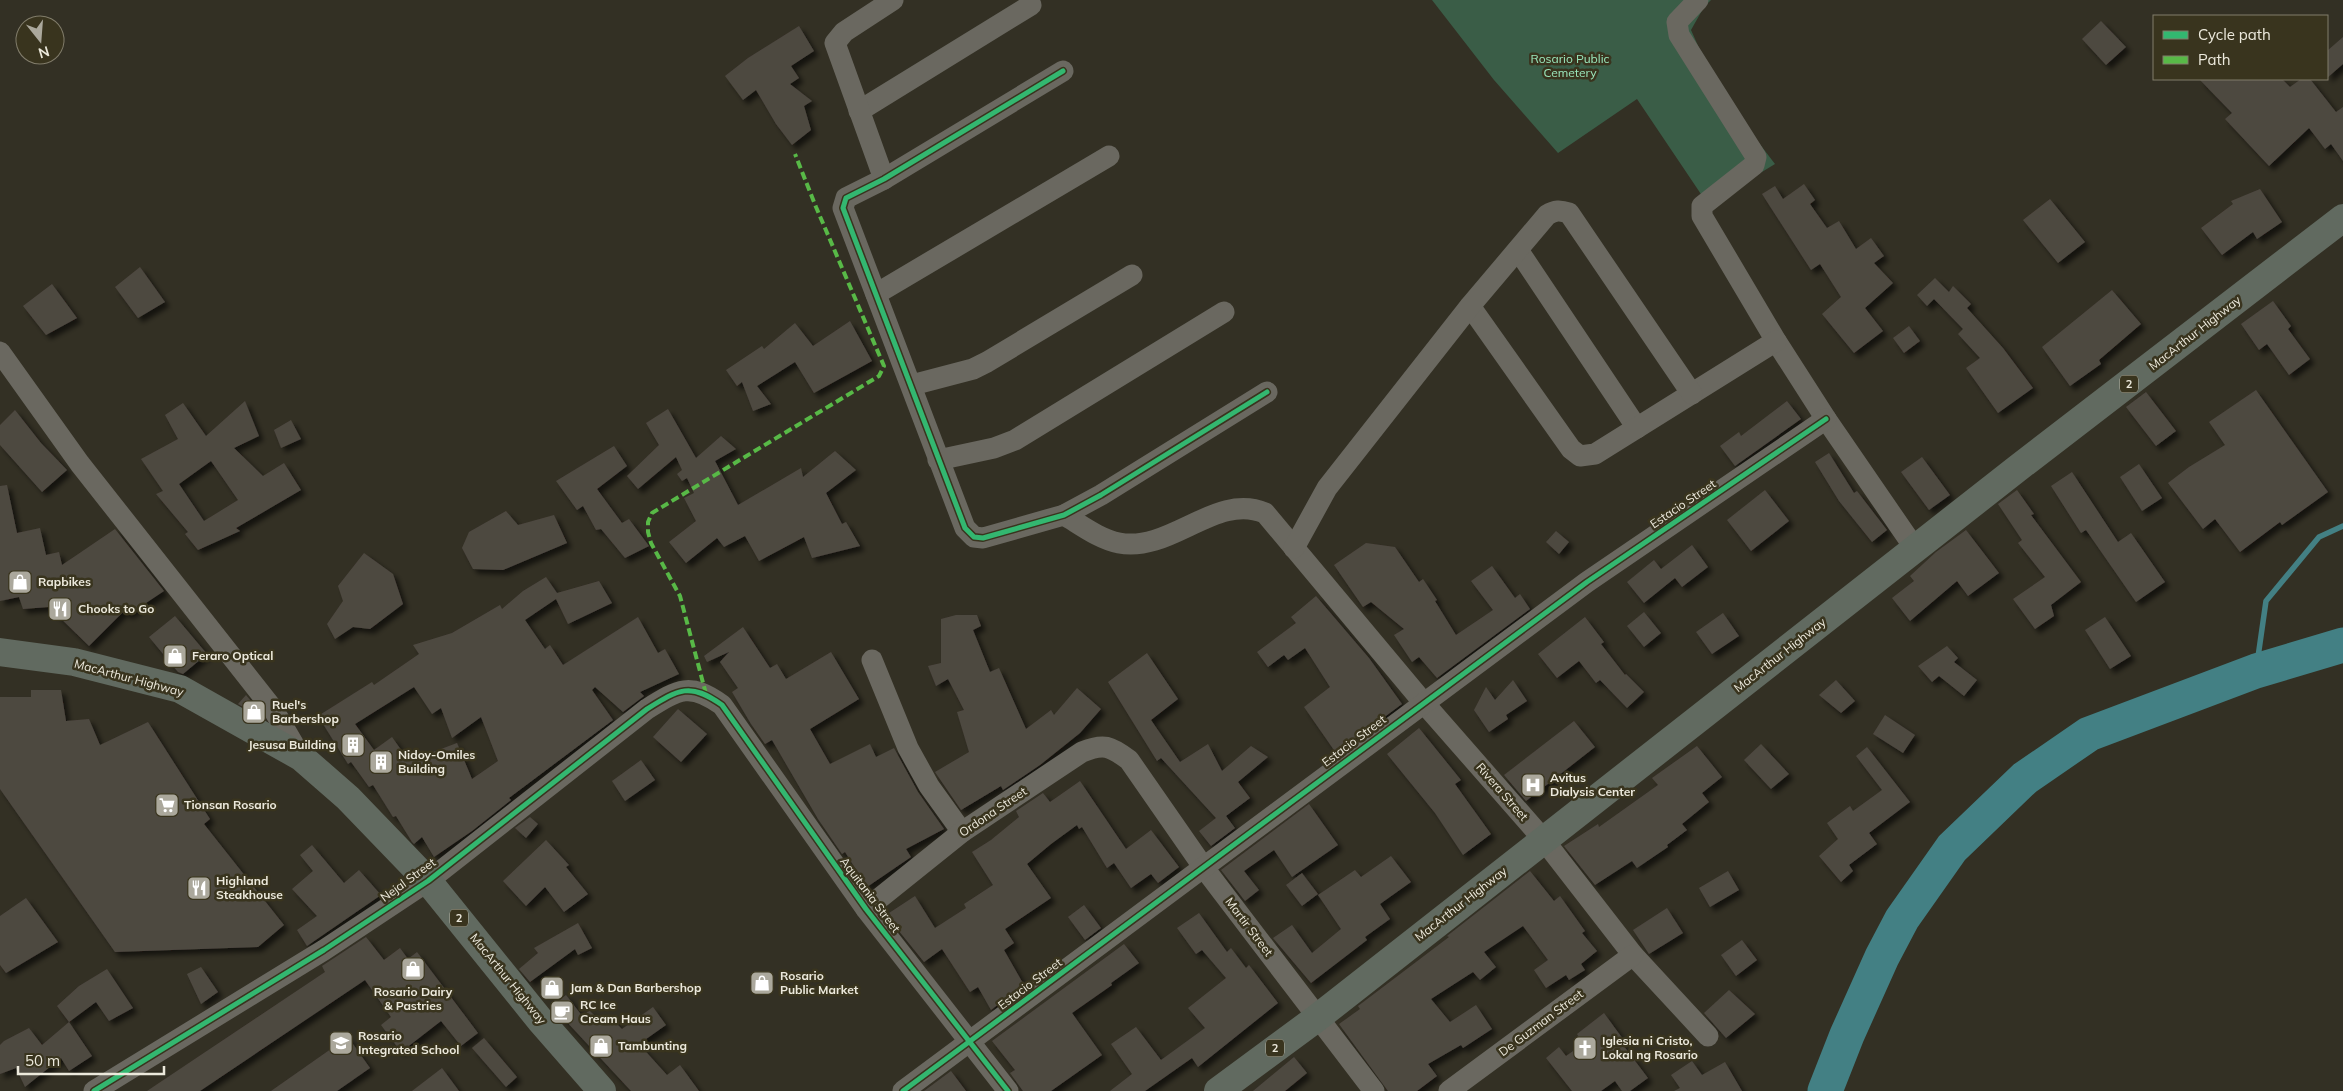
<svg xmlns="http://www.w3.org/2000/svg" width="2343" height="1091" font-family="Mulish,sans-serif">
	<defs>
		<filter id="shadow"><feDropShadow dx="4.5" dy="4.5" stdDeviation="2.5" flood-color="#0009"/></filter>
	</defs>
	<rect width="100%" height="100%" fill="#333024"/>
	<!-- green -->
	<path fill="#3a5d47" d="M1432,0H1711L1704,7L1691,30L1699,48L1749,130L1775,164L1739,186L1711,209L1637,99L1558,153L1494,80Z"/>
	<g fill="none" stroke-linecap="round" stroke-linejoin="round">
		<!-- stream -->
		<path stroke="#438084" stroke-width="5.5" d="M2256,671L2266,601L2319,537L2343,526"/>
		<!-- river -->
		<path stroke="#438084" stroke-width="35" d="M1825,1091L1847,1035L1882,957L1902,919L1952,848L2025,778L2089,734L2256,671L2343,645"/>
	</g>
	<!-- building -->
	<g fill="#4e4841" fill-rule="evenodd" filter="url(#shadow)">
		<path d="M2101,21L2126,47L2106,65L2082,39Z"/>
		<path d="M799,26L814,51L791,66L799,78L790,84L812,101L804,106L811,130L792,145L776,124L756,90L743,100L725,76L748,58Z"/>
		<path d="M2343,37V64L2327,78V51Z"/>
		<path d="M2199,79H2282L2290,87L2301,79H2310L2336,112L2343,107V161L2331,144L2325,149L2309,128L2269,166L2225,119L2232,113Z"/>
		<path d="M1804,184L1815,200L1810,204L1827,228L1839,221L1856,249L1871,238L1884,256L1874,263L1893,283L1865,308L1883,331L1854,353L1822,314L1841,297L1820,264L1811,270L1762,194L1775,186L1783,199Z"/>
		<path d="M2260,189L2282,222L2257,239L2253,232L2222,255L2201,228L2233,204L2231,201Z"/>
		<path d="M2050,199L2085,242L2058,263L2023,220Z"/>
		<path d="M140,267L165,302L138,318L115,287Z"/>
		<path d="M1935,278L1949,292L1953,286L1971,304L1967,308L2003,348L2033,388L1998,413L1966,368L1980,358L1958,334L1963,329L1934,299L1927,306L1917,295Z"/>
		<path d="M52,284L77,318L46,335L23,306Z"/>
		<path d="M2112,290L2141,324L2099,360L2101,364L2070,386L2042,347Z"/>
		<path d="M2273,301L2291,326L2288,329L2310,359L2289,375L2267,344L2259,350L2241,324Z"/>
		<path d="M850,321L872,361L814,393L795,362L757,386L771,404L753,411L742,382L737,386L726,370L762,346L764,349L795,323L813,346Z"/>
		<path d="M1909,326L1920,341L1904,353L1893,338Z"/>
		<path d="M2256,390L2328,492L2282,525L2280,522L2240,552L2215,519L2203,529L2168,483L2189,467L2225,445L2209,422Z"/>
		<path d="M2146,392L2176,431L2156,446L2126,407Z"/>
		<path d="M245,401L259,436L234,448L263,476L284,463L301,490L236,528L240,531L198,550L185,534L188,532L156,494L163,491L141,459L178,439L165,415L183,403L206,436ZM211,461L238,500L204,521L179,484Z"/>
		<path d="M1787,401L1801,419L1735,466L1720,446L1739,432L1741,436Z"/>
		<path d="M668,409L696,458L721,436L736,449L715,461L738,505L801,468L803,477L835,451L856,470L826,493L842,524L846,522L860,546L812,558L804,537L759,561L745,536L724,547L717,538L686,563L669,542L696,521L684,498L694,493L687,478L682,481L677,474L682,470L676,457L638,489L627,476L659,445L646,423Z"/>
		<path d="M15,410L41,443L67,470L42,492L0,445V425Z"/>
		<path d="M291,420L301,439L281,448L274,430Z"/>
		<path d="M614,446L627,466L597,489L622,523L629,519L649,546L625,558L601,529L596,530L583,506L577,510L556,481Z"/>
		<path d="M1829,453L1854,493L1857,491L1887,530L1872,542L1839,501L1815,462Z"/>
		<path d="M1922,457L1950,495L1929,510L1901,472Z"/>
		<path d="M2139,464L2162,498L2142,511L2120,477Z"/>
		<path d="M2072,472L2118,542L2131,533L2165,582L2136,602L2086,530L2081,533L2051,486Z"/>
		<path d="M7,485L17,533L40,528L46,555L59,552L62,565L115,529L164,591L128,615L124,611L89,646L49,607L23,609L19,597L0,601V486Z"/>
		<path d="M1765,490L1789,521L1751,551L1727,520Z"/>
		<path d="M2017,490L2034,514L2031,515L2081,582L2051,605L2054,616L2035,629L2013,599L2045,577L2018,543L2022,540L1998,504Z"/>
		<path d="M506,511L518,525L554,515L567,543L503,570L473,569L462,548L469,532Z"/>
		<path d="M1966,530L1999,573L1968,596L1957,581L1910,621L1892,598L1914,581L1910,576L1936,552Z"/>
		<path d="M1556,531L1569,542L1559,554L1546,542Z"/>
		<path d="M1366,543L1395,547L1419,582L1423,579L1437,600L1435,601L1456,635L1493,610L1471,581L1492,566L1515,598L1520,594L1530,609L1437,678L1419,657L1412,662L1394,635L1404,629L1371,602L1363,607L1334,565Z"/>
		<path d="M1692,545L1708,567L1682,587L1675,578L1644,603L1627,582L1654,560L1661,569Z"/>
		<path d="M364,553L393,574L403,604L370,629L353,627L335,639L327,624L343,601L338,586Z"/>
		<path d="M546,577L557,593L599,581L612,603L568,624L556,599L525,620L545,649L550,645L563,665L638,617L658,653L665,649L679,674L640,692L644,696L623,712L595,687L592,690L613,720L509,798L511,800L472,831L434,857L422,837L414,844L412,842L396,816L393,817L373,785L369,787L351,762L348,764L318,716L372,682L374,685L419,654L413,645L452,633L500,605L502,609L523,591ZM414,687L432,714L441,708L452,738L481,717L498,761L472,779L457,743L409,761L392,737L374,750L355,724Z"/>
		<path d="M1316,596L1369,658L1402,704L1336,753L1304,707L1330,687L1305,648L1288,660L1284,655L1268,667L1257,652L1296,623L1291,617Z"/>
		<path d="M1644,612L1661,633L1644,647L1627,626Z"/>
		<path d="M1723,613L1739,636L1712,654L1696,632Z"/>
		<path d="M956,615H977L981,626L973,630L990,672L999,668L1026,729L1051,710L1054,715L1077,688L1101,709L1080,733L1040,765L1003,790L1001,786L961,810L935,772L969,752L957,712L964,710L948,679L936,686L928,666L941,663V619Z"/>
		<path d="M175,616L207,654L183,674L178,672L149,637Z"/>
		<path d="M1585,617L1604,642L1601,644L1625,675L1626,674L1644,692L1627,708L1600,680L1596,683L1579,661L1557,678L1538,654Z"/>
		<path d="M2105,617L2131,656L2110,669L2085,630Z"/>
		<path d="M743,627L770,668L777,664L786,679L831,652L859,699L810,729L830,764L870,744L876,757L894,748L918,792L944,829L906,849L911,857L867,887L845,852L842,854L818,819L772,740L765,744L751,724L732,692L738,688L720,662L729,652L707,662L704,656Z"/>
		<path d="M1947,646L1958,658L1954,662L1977,680L1964,696L1939,676L1932,682L1918,666Z"/>
		<path d="M1147,653L1178,699L1151,720L1180,762L1208,744L1222,771L1251,746L1268,757L1238,782L1250,798L1226,816L1235,828L1211,846L1199,831L1216,818L1161,758L1157,761L1108,682Z"/>
		<path d="M1513,680L1527,701L1506,715L1508,719L1489,732L1474,710L1486,687L1495,700Z"/>
		<path d="M1836,680L1855,701L1841,713L1819,695Z"/>
		<path d="M31,690H61L66,721L89,719L100,745L148,722L210,819L204,824L284,925L258,947L115,952L0,789V697H31Z"/>
		<path d="M246,695L260,712L257,715L238,704Z"/>
		<path d="M678,709L707,734L681,762L653,737Z"/>
		<path d="M1885,715L1915,735L1903,753L1873,734Z"/>
		<path d="M1574,721L1595,747L1526,801L1504,775Z"/>
		<path d="M1419,728L1461,780L1455,784L1491,834L1463,855L1435,813L1387,754Z"/>
		<path d="M1761,744L1789,774L1771,789L1744,760Z"/>
		<path d="M1697,746L1722,777L1702,793L1709,802L1682,824L1687,830L1667,845L1668,847L1637,868L1632,861L1595,885L1564,846L1598,824L1599,827L1658,785L1652,778Z"/>
		<path d="M1867,747L1910,802L1869,833L1877,844L1849,865L1853,871L1841,882L1819,856L1838,839L1827,823L1850,806L1853,811L1882,790L1856,756Z"/>
		<path d="M641,760L655,780L625,801L612,781Z"/>
		<path d="M1080,781L1126,849L1151,830L1179,867L1158,883L1151,874L1131,888L1114,863L1107,868L1082,827L1079,829L1077,825L1051,844L1027,864L1051,898L1005,929L1014,943L1004,950L1024,985L991,1010L978,987L970,992L942,949L924,962L886,915L915,896L935,928L966,908L964,904L993,885L972,852L991,840L1019,817L1016,811L1043,793L1050,802Z"/>
		<path d="M1309,804L1338,845L1292,877L1274,850L1244,871L1259,890L1245,901L1221,870Z"/>
		<path d="M530,817L538,824L526,838L515,828Z"/>
		<path d="M546,840L569,865L566,867L588,894L564,912L545,887L526,906L503,881Z"/>
		<path d="M312,845L344,883L359,870L381,895L307,946L297,930L317,916L292,889L313,871L300,855Z"/>
		<path d="M1391,856L1411,882L1380,904L1390,919L1365,937L1367,940L1311,983L1273,938L1292,925L1312,953L1341,929L1318,895L1355,870L1361,877Z"/>
		<path d="M1530,871L1554,901L1560,896L1585,931L1582,933L1597,951L1581,964L1585,970L1569,980L1566,975L1546,988L1534,970L1548,960L1523,926L1484,952L1496,967L1480,980L1473,972L1431,999L1450,1022L1476,1005L1492,1029L1463,1048L1461,1045L1428,1064L1437,1076L1417,1091H1388L1339,1024L1360,1009L1358,1006L1449,937L1447,936Z"/>
		<path d="M1728,871L1739,890L1710,907L1699,888Z"/>
		<path d="M1302,873L1318,894L1302,906L1286,885Z"/>
		<path d="M26,898L58,942L6,973L0,965V916Z"/>
		<path d="M1084,905L1101,928L1085,940L1068,917Z"/>
		<path d="M1667,908L1683,933L1649,954L1633,930Z"/>
		<path d="M1199,913L1227,952L1231,948L1246,968L1249,965L1278,1003L1198,1067L1192,1058L1145,1091H1110L1132,1074L1111,1044L1136,1027L1161,1060L1205,1028L1188,1008L1226,978L1202,950L1196,954L1177,928Z"/>
		<path d="M578,923L592,948L578,955L575,949L530,982L519,969L538,953L534,948Z"/>
		<path d="M366,937L384,960L400,948L408,959L417,952L478,1033L461,1046L441,1021L401,1052L381,1025L391,1017L365,980L200,1091H147L325,972L322,966Z"/>
		<path d="M1742,940L1757,960L1736,976L1721,955Z"/>
		<path d="M1124,944L1139,963L1111,983L1112,985L1072,1013L1102,1055L1051,1091H1023L1010,1073L1015,1070L992,1041Z"/>
		<path d="M201,967L218,992L201,1004L187,974Z"/>
		<path d="M107,969L133,1008L109,1021L96,1002L69,1022L57,1006L79,986Z"/>
		<path d="M1729,990L1755,1014L1726,1038L1704,1013Z"/>
		<path d="M566,995L583,1017L589,1010L602,1023L609,1016L622,1029L653,1007L666,1025L639,1044L667,1075L680,1065L699,1091H631L552,1006Z"/>
		<path d="M1604,1013L1623,1039L1620,1041L1648,1078L1630,1091H1622L1615,1081L1601,1091H1572L1546,1058L1559,1047L1566,1056L1583,1044L1577,1034Z"/>
		<path d="M69,1022L92,1056L69,1071L61,1058L25,1087L16,1068L0,1074V1045L4,1041L29,1028L42,1045Z"/>
		<path d="M348,1037L370,1068L337,1091H271Z"/>
		<path d="M484,1038L517,1077L506,1087L472,1048Z"/>
		<path d="M1294,1057L1307,1073L1285,1091H1253Z"/>
		<path d="M1692,1061L1702,1075L1725,1062L1742,1091H1674L1680,1088L1671,1075Z"/>
		<path d="M442,1068L459,1091H412Z"/>
		<path d="M951,1071L966,1091H924Z"/>
	</g>
	<g fill="none" stroke-linecap="round" stroke-linejoin="round">
		<!-- minor -->
		<g stroke="#6a6860" stroke-width="21">
			<path d="M1698,0L1677,22L1679,35L1756,157L1754,165L1702,206V216L1776,341L1826,419L1916,550"/>
			<path d="M1063,71L884,179L846,198L843,208L965,528L974,537L983,538L1064,515L1101,495L1267,392"/>
			<path d="M859,111L1031,5"/>
			<path d="M884,179L835,43L844,32L893,0"/>
			<path d="M1518,250L1637,428"/>
			<path d="M876,294L1109,156"/>
			<path d="M1470,306L1571,449L1580,456L1595,454L1776,341"/>
			<path d="M0,352L80,464L273,709L301,757"/>
			<path d="M912,385L973,369L987,362L1132,275"/>
			<path d="M938,460L994,448L1015,440L1224,312"/>
			<path d="M1064,515C1081,525 1099,539 1119,543C1171,553 1216,492 1265,513L1423,702L1543,839L1633,955L1708,1036"/>
			<path d="M1294,548L1327,488L1470,306L1547,215C1555,210 1560,210 1569,213L1692,394"/>
			<path d="M872,660L908,748L929,786L962,832"/>
			<path d="M866,909L962,832L1082,752C1104,743 1110,746 1129,760L1204,868L1374,1091"/>
			<path d="M94,1091L324,950L428,881L647,709C679,689 690,682 722,705L866,909L1008,1091"/>
			<path d="M903,1091L1587,582L1826,419"/>
			<path d="M1449,1091L1633,955"/>
		</g>
		<!-- highway -->
		<g stroke="#616a60" stroke-width="28">
			<path d="M0,652L74,662L180,689L301,757L348,798L428,881L540,1020L602,1091"/>
			<path d="M1218,1091L1317,1018L2018,468L2343,218"/>
		</g>
		<!-- quiet -->
		<path stroke="#58b947" stroke-width="4" stroke-dasharray="8 4" stroke-linecap="butt" d="M706,694L680,596L651,543L648,532V522L652,513L879,376L884,366L816,207L795,154"/>
		<!-- cycleway casing -->
		<g stroke="#39341e" stroke-width="8">
			<g id="cycleway">
				<path d="M1063,71L884,179L846,198L843,208L965,528L974,537L983,538L1064,515L1101,495L1267,392"/>
				<path d="M94,1091L324,950L428,881L647,709C679,689 690,682 722,705L866,909L1008,1091"/>
				<path d="M903,1091L1587,582L1826,419"/>
			</g>
		</g>
		<!-- cycleway -->
		<use href="#cycleway" stroke="#33b770" stroke-width="5"/>
	</g>
	<!-- icons -->
	<defs>
		<g id="shop-square" transform="scale(1.25)"><rect x="-9" y="-9" width="18" height="18" rx="4" fill="#aba89c" stroke="#39341e"/><path d="M-5-2.5h2.3a2.7 3.5 0 0 1 5.4 0H5L5.5 6h-11ZM-1.5-2.5h3a1.5 2.3 0 0 0-3 0Z" fill="#fff"/></g>
		<g id="restaurant-square" transform="scale(1.25)"><rect x="-9" y="-9" width="18" height="18" rx="4" fill="#aba89c" stroke="#39341e"/><path d="M-5-6h1v4h1v-4h1v4h1v-4h1v5L-1.5 .5V6h-2V.5L-5-1ZM5-6V6H3V1.5H1.5Q1.5-4 5-6Z" fill="#fff"/></g>
		<g id="building-square" transform="scale(1.25)"><rect x="-9" y="-9" width="18" height="18" rx="4" fill="#aba89c" stroke="#39341e"/><path d="M-4-6H4V6H1V3H-1V6H-4ZM-2.5-4.3h1.7v1.8h-1.7ZM.8-4.3h1.7v1.8H.8ZM-2.5-1h1.7V.8h-1.7ZM.8-1h1.7V.8H.8Z" fill="#fff"/></g>
		<g id="hospital-square" transform="scale(1.25)"><rect x="-9" y="-9" width="18" height="18" rx="4" fill="#aba89c" stroke="#39341e"/><path d="M-5-5h3v3.5h4V-5h3V5h-3V1.5h-4V5h-3Z" fill="#fff"/></g>
		<g id="supermarket-square" transform="scale(1.25)"><rect x="-9" y="-9" width="18" height="18" rx="4" fill="#aba89c" stroke="#39341e"/><path d="M-6-5.5h2.5l.6 2H6L4.5 2H-2.5L-4.4-4H-6ZM-1.5 3.2a1.3 1.3 0 1 0 .1 0ZM3 3.2a1.3 1.3 0 1 0 .1 0Z" fill="#fff"/></g>
		<g id="cafe-square" transform="scale(1.25)"><rect x="-9" y="-9" width="18" height="18" rx="4" fill="#aba89c" stroke="#39341e"/><path d="M-5.5-4.5H6V0H3Q3 3.5 0 3.5H-2.5Q-5.5 3.5-5.5 0ZM3-3.2v2h1.7v-2ZM-6 4.5H4V6H-6Z" fill="#fff"/></g>
		<g id="school-square" transform="scale(1.25)"><rect x="-9" y="-9" width="18" height="18" rx="4" fill="#aba89c" stroke="#39341e"/><path d="M0-5L7-2L0 1L-7-2ZM-4 1L0 2.5L4 1V4Q0 6-4 4Z" fill="#fff"/></g>
		<g id="church-square" transform="scale(1.25)"><rect x="-9" y="-9" width="18" height="18" rx="4" fill="#aba89c" stroke="#39341e"/><path d="M-1.2-6h2.4v3.5h3.3v2.4h-3.3V6h-2.4V-.1h-3.3v-2.4h3.3Z" fill="#fff"/></g>
	</defs>
	<g fill-rule="evenodd">
		<use href="#shop-square" x="20" y="582"/>
		<use href="#restaurant-square" x="60" y="609"/>
		<use href="#shop-square" x="175" y="656"/>
		<use href="#shop-square" x="254" y="712"/>
		<use href="#building-square" x="353" y="745"/>
		<use href="#building-square" x="381" y="762"/>
		<use href="#hospital-square" x="1533" y="785"/>
		<use href="#supermarket-square" x="167" y="805"/>
		<use href="#restaurant-square" x="199" y="888"/>
		<use href="#shop-square" x="413" y="969"/>
		<use href="#shop-square" x="762" y="983"/>
		<use href="#shop-square" x="552" y="988"/>
		<use href="#cafe-square" x="562" y="1012"/>
		<use href="#school-square" x="341" y="1043"/>
		<use href="#shop-square" x="601" y="1046"/>
		<use href="#church-square" x="1585" y="1048"/>
	</g>
	<g text-anchor="middle" stroke-width="5" stroke-linejoin="round" paint-order="stroke">
		<!-- shield labels -->
		<g fill="#39341e" stroke="#b6b3a3" stroke-width="1">
			<rect x="2120" y="375.5" width="18" height="17" rx="4"/>
			<rect x="450" y="909.5" width="18" height="17" rx="4"/>
			<rect x="1266" y="1039.5" width="18" height="17" rx="4"/>
		</g>
		<g font-size="11" font-weight="bold" fill="#ece9dc">
			<text x="2129" y="388">2</text>
			<text x="459" y="922">2</text>
			<text x="1275" y="1052">2</text>
		</g>
		<!-- park labels -->
		<g font-size="12" fill="#9ae7bc" stroke="#39341e">
			<text x="1570" y="63">Rosario Public<tspan x="1570" dy="14">Cemetery</tspan></text>
		</g>
		<!-- street labels -->
		<g font-size="12" fill="#ece9dc" stroke="#39341e">
			<text transform="translate(2195 333) rotate(-38)" y="4">MacArthur Highway</text>
			<text transform="translate(1683 504) rotate(-34)" y="4">Estacio Street</text>
			<text transform="translate(1780 655) rotate(-38)" y="4">MacArthur Highway</text>
			<text transform="translate(129 678) rotate(15)" y="4">MacArthur Highway</text>
			<text transform="translate(1354 741) rotate(-37)" y="4">Estacio Street</text>
			<text transform="translate(1502 792) rotate(49)" y="4">Rivera Street</text>
			<text transform="translate(993 812) rotate(-34)" y="4">Ordona Street</text>
			<text transform="translate(408 880) rotate(-36)" y="4">Nejal Street</text>
			<text transform="translate(870 895) rotate(53)" y="4">Aquitania Street</text>
			<text transform="translate(1461 904) rotate(-38)" y="4">MacArthur Highway</text>
			<text transform="translate(1249 927) rotate(53)" y="4">Martir Street</text>
			<text transform="translate(508 979) rotate(51)" y="4">MacArthur Highway</text>
			<text transform="translate(1030 984) rotate(-37)" y="4">Estacio Street</text>
			<text transform="translate(1541 1023) rotate(-37)" y="4">De Guzman Street</text>
		</g>
		<!-- poi labels -->
		<g font-size="12" font-weight="bold" fill="#ece9dc" stroke="#39341e" text-anchor="start">
			<text x="38" y="586">Rapbikes</text>
			<text x="78" y="613">Chooks to Go</text>
			<text x="192" y="660">Feraro Optical</text>
			<text x="272" y="709">Ruel's<tspan x="272" dy="14">Barbershop</tspan></text>
			<text x="336" y="749" text-anchor="end">Jesusa Building</text>
			<text x="398" y="759">Nidoy-Omiles<tspan x="398" dy="14">Building</tspan></text>
			<text x="1550" y="782">Avitus<tspan x="1550" dy="14">Dialysis Center</tspan></text>
			<text x="184" y="809">Tionsan Rosario</text>
			<text x="216" y="885">Highland<tspan x="216" dy="14">Steakhouse</tspan></text>
			<text x="780" y="980">Rosario<tspan x="780" dy="14">Public Market</tspan></text>
			<text x="570" y="992">Jam &amp; Dan Barbershop</text>
			<text x="413" y="996" text-anchor="middle">Rosario Dairy<tspan x="413" dy="14">&amp; Pastries</tspan></text>
			<text x="580" y="1009">RC Ice<tspan x="580" dy="14">Cream Haus</tspan></text>
			<text x="358" y="1040">Rosario<tspan x="358" dy="14">Integrated School</tspan></text>
			<text x="1602" y="1045">Iglesia ni Cristo,<tspan x="1602" dy="14">Lokal ng Rosario</tspan></text>
			<text x="618" y="1050">Tambunting</text>
		</g>
	</g>
	<!-- legend -->
	<rect x="2153" y="15" width="175" height="65" fill="#39341e" stroke="#817c6a"/>
	<rect x="2163" y="31" width="25" height="8" fill="#33b770" stroke="#817c6a"/>
	<text x="2198" y="40" font-size="15" fill="#ece9dc">Cycle path</text>
	<rect x="2163" y="56" width="25" height="8" fill="#58b947" stroke="#817c6a"/>
	<text x="2198" y="65" font-size="15" fill="#ece9dc">Path</text>
	<!-- north arrow -->
	<g transform="translate(40 40) rotate(163)"><circle r="24" fill="#39341e" stroke="#817c6a"/>
	<path d="M0-4L9 19L0 12L-9 19Z" fill="#aba89c"/>
	<text y="-8" font-size="14" font-weight="bold" text-anchor="middle" fill="#ece9dc">N</text>
	</g>
	<!-- scale -->
	<path d="M18 1066v8h146v-8" fill="none" stroke="#ece9dc" stroke-width="2.5"/>
	<text x="25" y="1066" font-size="15" fill="#ece9dc" stroke="#39341e" stroke-width="4" paint-order="stroke">50 m</text>
</svg>
